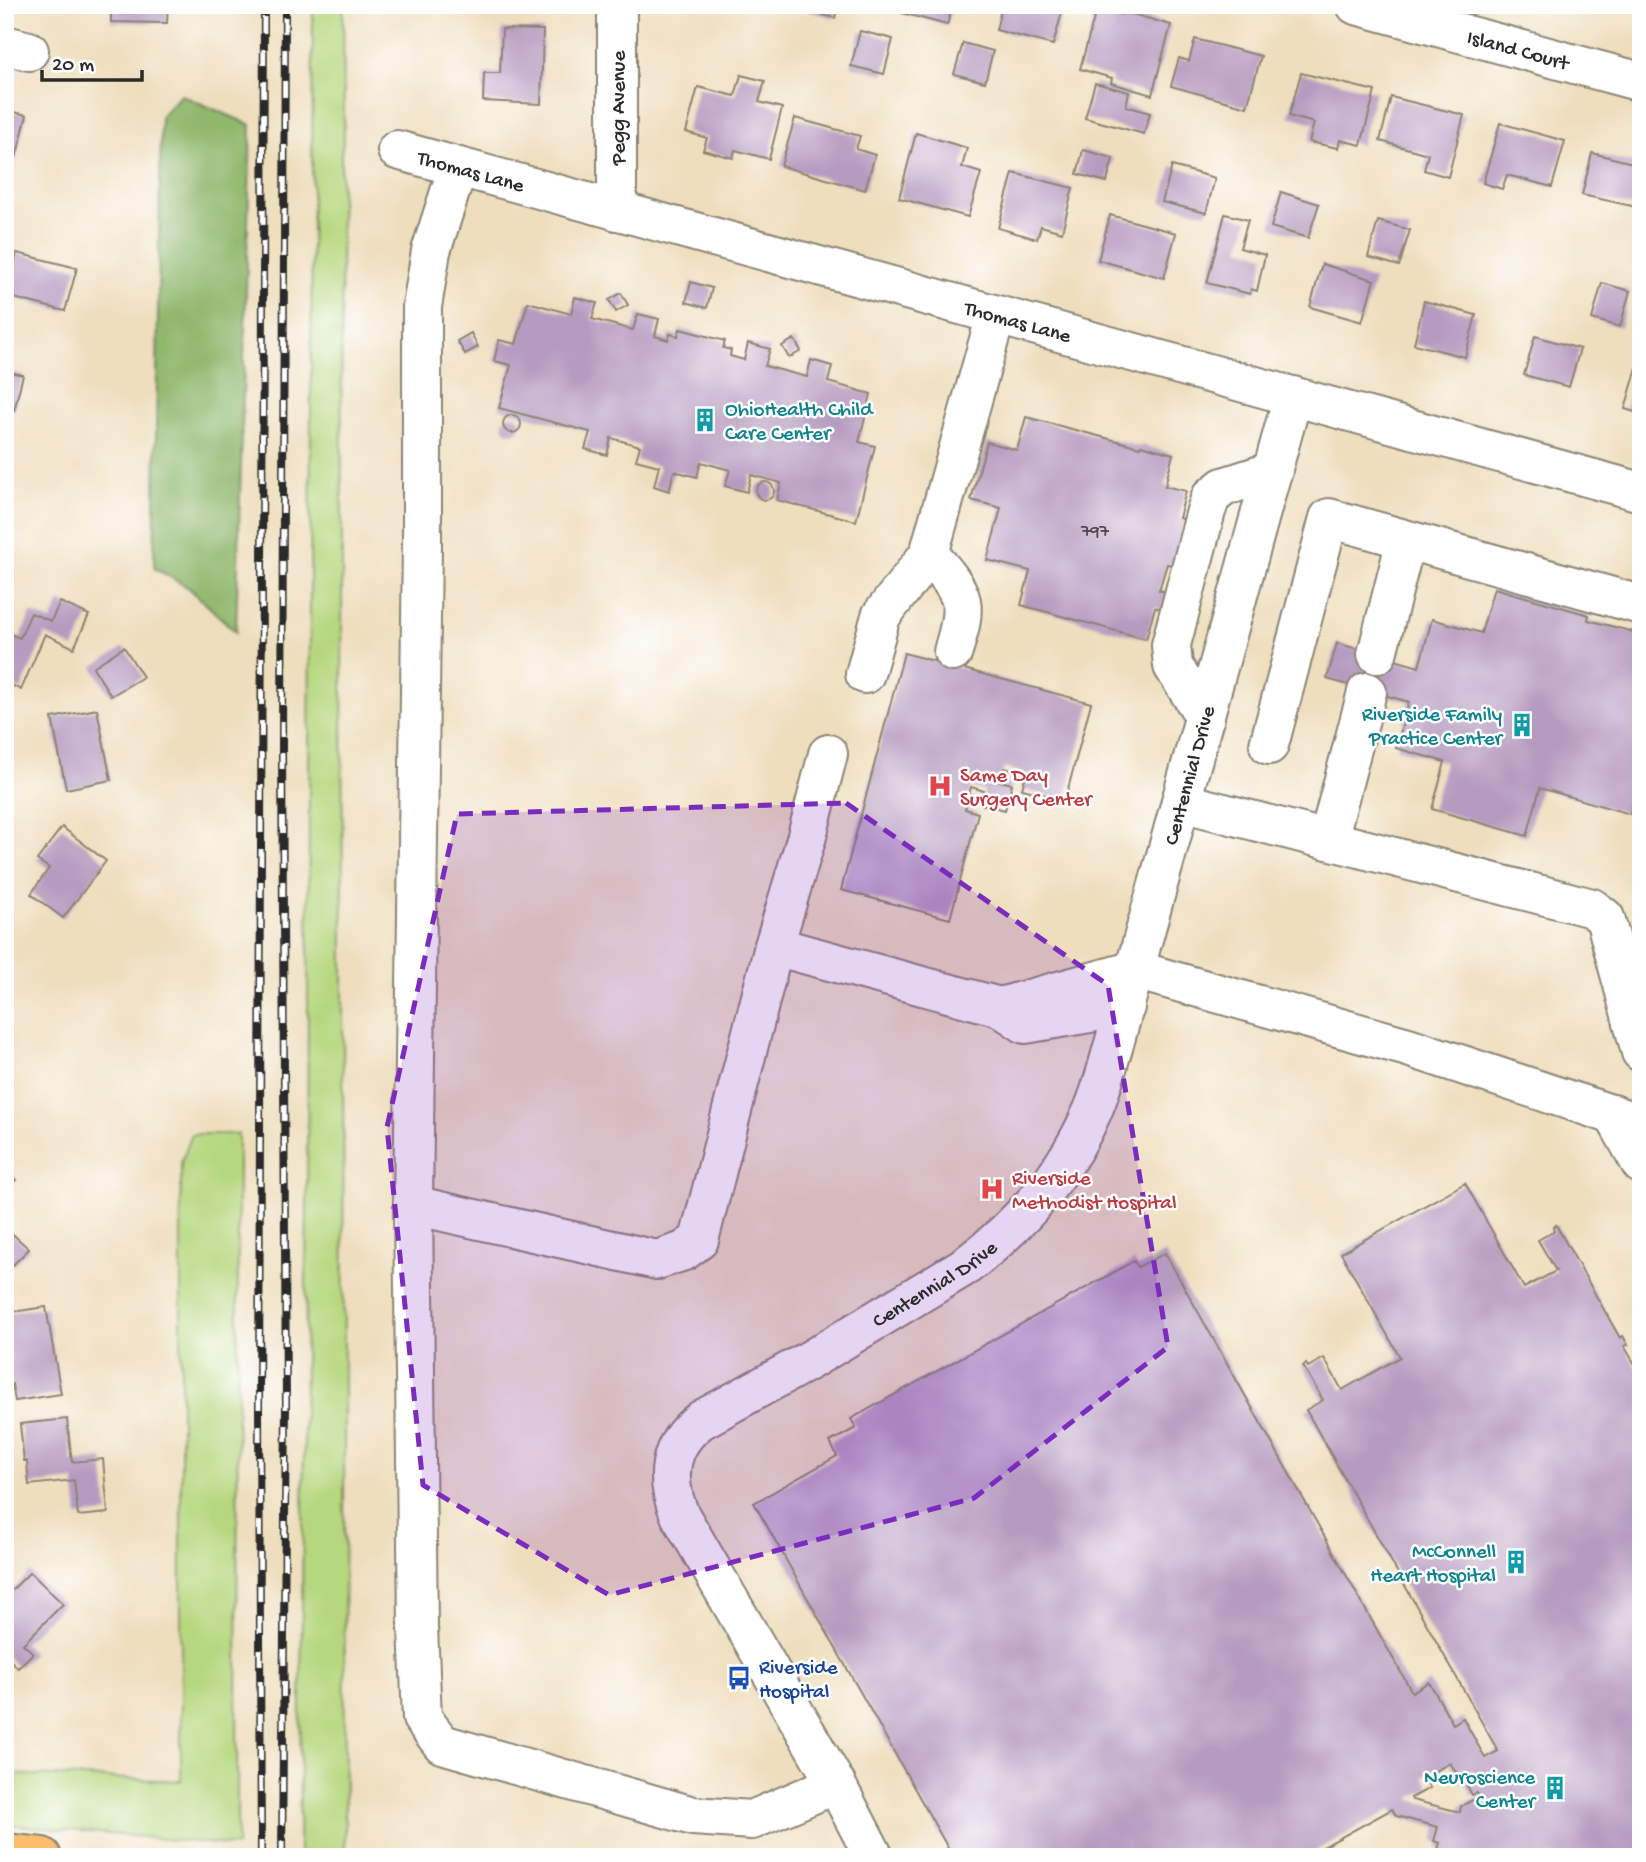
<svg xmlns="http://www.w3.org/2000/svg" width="1646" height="1862" font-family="'Gochi Hand',sans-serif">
	<rect width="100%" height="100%" fill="#fff"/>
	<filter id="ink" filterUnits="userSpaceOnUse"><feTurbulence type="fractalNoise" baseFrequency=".0143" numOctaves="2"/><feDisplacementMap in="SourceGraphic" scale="14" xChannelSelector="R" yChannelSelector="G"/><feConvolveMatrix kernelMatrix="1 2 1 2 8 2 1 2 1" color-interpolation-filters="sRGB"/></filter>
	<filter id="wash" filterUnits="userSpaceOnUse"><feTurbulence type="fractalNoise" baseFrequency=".00686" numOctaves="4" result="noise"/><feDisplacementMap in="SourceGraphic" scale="28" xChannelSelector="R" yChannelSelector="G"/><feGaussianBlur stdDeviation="1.57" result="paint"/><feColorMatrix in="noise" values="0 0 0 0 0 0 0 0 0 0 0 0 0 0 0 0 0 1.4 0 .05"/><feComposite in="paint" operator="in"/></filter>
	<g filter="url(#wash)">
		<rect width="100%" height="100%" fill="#eedebd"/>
		<!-- green -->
		<g fill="#b6d77e" stroke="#708154" stroke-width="2">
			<path d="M313,5H343L344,136L341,154L345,1857H299L307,1200Z"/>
			<path d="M192,1134H238L237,1846L5,1824V1774L181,1781V1163Z"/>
		</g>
		<!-- forest -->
		<path fill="#90b86d" stroke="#5e724c" stroke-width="2" d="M181,95L251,125L236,632L189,588L154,568L161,116Z"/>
		<g id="blocks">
			<!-- building -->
			<g fill="#b69bc0" fill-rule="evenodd">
				<path d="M111,5H168L167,23L111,22Z"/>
				<path d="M809,5H838L835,18L808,11Z"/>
				<path d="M888,5H953L947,25L887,9Z"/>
				<path d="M1002,5H1064L1053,45L996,30Z"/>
				<path d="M1097,7L1122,14V11L1171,25L1152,95L1111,83L1112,78L1080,69Z"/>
				<path d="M502,29L543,30L541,104L483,101L484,73H500Z"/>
				<path d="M860,31L893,39L884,74L851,66Z"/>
				<path d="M1195,39L1261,56L1247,107L1171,86L1179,58L1189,61Z"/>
				<path d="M963,43L993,51L985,82L954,74Z"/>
				<path d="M1301,73L1375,91L1361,145L1340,140L1338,148L1309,142L1314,123L1289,116Z"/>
				<path d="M741,75L765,81L759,102L782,108L769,159L735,150L733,158L703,150L707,138L686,132L698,87L735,96Z"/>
				<path d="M1095,83L1129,92L1126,106L1150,113L1144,134L1085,118Z"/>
				<path d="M1391,97L1464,115L1448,177L1424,170L1428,154L1380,141Z"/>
				<path d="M5,110L27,115L16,158L5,155Z"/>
				<path d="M795,118L860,136L856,149L875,155L865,190L781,166Z"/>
				<path d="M1500,123L1565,141L1552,187L1507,175L1502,189L1483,183Z"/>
				<path d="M916,133L967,148L962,167L981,173L968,217L899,198Z"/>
				<path d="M1083,150L1113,158L1107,182L1077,174Z"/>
				<path d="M1592,153L1641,165V208L1582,195Z"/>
				<path d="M1172,166L1215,178L1206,213L1162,202Z"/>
				<path d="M1013,173L1073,188L1062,232L1041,226L1037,239L998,228Z"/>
				<path d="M1281,192L1319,204L1308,238L1271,227Z"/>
				<path d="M1225,214L1248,220L1240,248L1265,255L1257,291L1251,289L1250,294L1207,283Z"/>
				<path d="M1110,215L1176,233L1164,278L1098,260Z"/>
				<path d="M1378,221L1410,230L1399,266L1368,257Z"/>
				<path d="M17,253L77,268L65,311L6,296Z"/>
				<path d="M1322,264L1374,280L1362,322L1310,307Z"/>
				<path d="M691,282L712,288L707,308L686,302Z"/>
				<path d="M1602,283L1630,291L1620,327L1592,319Z"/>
				<path d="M621,293L628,305L616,312L609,300Z"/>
				<path d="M575,297L597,303L592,319L633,330L638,314L659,319L655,336L668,340L670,334L678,336L680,329L725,341L723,348L731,350L730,356L744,360L748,343L770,349L765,366L807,377L811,360L832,366L828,382L871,394L859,442L875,446L856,521L777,500L781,483L751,475L747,492L725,486L730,470L701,462L697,477L674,471L669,491L654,486L659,466L636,460L640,446L611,438L607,455L585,449L590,432L499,408L511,365L494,361L499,340L516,344L528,302L571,314Z"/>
				<path d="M1424,301L1476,315L1465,357L1414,344Z"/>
				<path d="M471,333L478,347L465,354L457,341Z"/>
				<path d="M1535,336L1580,349L1569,387L1524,375Z"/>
				<path d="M794,339L801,351L789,358L782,346Z"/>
				<path d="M1638,364L1641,365V414L1625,409Z"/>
				<path d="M5,371L23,375L14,411L5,409Z"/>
				<circle cx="512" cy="424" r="9"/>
				<path d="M1026,417L1140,447L1141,445L1173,454L1165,486L1186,491L1179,518L1196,522L1177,566L1167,564L1159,590L1176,595L1171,612L1155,607L1146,639L1021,605L1030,571L987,560L1001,508L971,500L987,442L1017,450Z"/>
				<circle cx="765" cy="491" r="9"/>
				<path d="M1494,588L1589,615L1588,620L1641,634V668L1638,677L1641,678V774L1630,814L1540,788L1527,836L1432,809L1445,762L1396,748L1409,702L1327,679L1337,643L1419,667L1432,619L1481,633Z"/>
				<path d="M60,602L89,615L74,648L45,634L21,690L5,682V632L20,638L31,613L51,621Z"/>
				<path d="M124,647L143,677L111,696L93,667Z"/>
				<path d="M904,653L1091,703L1065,800L1022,789L1026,774L1004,768L1000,781L1012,784L1005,810L981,804L984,791L971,787L965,809L978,813L950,919L841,890Z"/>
				<path d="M97,709L111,780L66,789L52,718Z"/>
				<path d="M62,827L106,861L63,918L31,894L49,868L37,860Z"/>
				<path d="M5,1169L16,1180L5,1190Z"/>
				<path d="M1465,1183L1524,1288L1556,1271L1538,1240L1554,1231L1553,1228L1556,1225L1620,1338L1623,1336L1628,1345L1624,1346L1641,1374V1857H1494L1486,1855L1485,1857H1443L1444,1850L1438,1849L1440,1843L1434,1841L1438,1827L1396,1816L1392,1809L1305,1857H953L754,1503L837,1456L830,1442L856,1428L851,1419L1134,1261L1138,1267L1165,1253L1412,1692L1429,1682L1453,1724L1463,1718L1485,1758L1498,1751L1306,1410L1323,1400L1303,1366L1306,1364L1308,1367L1324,1358L1342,1390L1400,1357L1341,1253ZM1450,1763L1457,1774L1454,1775L1459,1783L1464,1780L1472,1795L1477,1793L1479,1797L1461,1806L1460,1812L1412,1800L1411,1798L1430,1788L1424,1777Z"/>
				<path d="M5,1227L29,1249L5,1273Z"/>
				<path d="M46,1307L61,1394L15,1401L12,1384L5,1386V1313Z"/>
				<path d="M67,1419L72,1462L103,1459L108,1513L78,1516L74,1480L29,1485L27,1461H24L20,1424Z"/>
				<path d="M30,1572L63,1604L23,1644L33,1653L18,1668L5,1655V1597Z"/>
			</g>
		</g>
	</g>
	<g filter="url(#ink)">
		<use href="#blocks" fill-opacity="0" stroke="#8c8474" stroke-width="2"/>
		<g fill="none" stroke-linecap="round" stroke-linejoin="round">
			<!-- minor casing -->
			<g stroke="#8c8474" stroke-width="42">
				<g id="minor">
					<path id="s1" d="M1356,5L1641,82"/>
					<path d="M5,45L29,51"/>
					<path id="s2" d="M397,150L1641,492"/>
					<path d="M458,167L431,251L422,307V546L413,1205L418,1627L422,1718L442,1744L693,1816L752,1820L836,1784"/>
					<path d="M617,211V5"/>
					<path d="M929,554C940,567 957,584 961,601C964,618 957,636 953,652"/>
					<path d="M1377,654L1406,540"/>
					<path d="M865,674L881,616L929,554L996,315"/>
					<path d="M1205,717L1173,666L1171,645L1206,511L1211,497L1223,487L1273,471"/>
					<path d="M1269,745L1329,518L1641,605"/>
					<path d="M828,754L807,836L774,946L1000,1007L1025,1024L1125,1007"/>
					<path d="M1181,802L1592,908L1605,918L1641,1052"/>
					<path d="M1328,840L1367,692"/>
					<path d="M1000,1007L1135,970L1408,1047L1641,1124"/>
					<path d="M1613,1114L1641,1164"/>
					<path d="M413,1205L657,1260L684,1251L699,1240L774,946"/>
					<path id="s3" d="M874,1857L836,1784L680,1515C664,1479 668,1444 701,1420L810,1360L967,1265C1021,1224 1065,1175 1092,1112C1102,1090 1107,1067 1114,1044L1293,396"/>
				</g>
			</g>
			<!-- major casing -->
			<g stroke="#8c8474" stroke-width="42">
				<path id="major" d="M5,1853L42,1857"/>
			</g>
			<!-- minor -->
			<use href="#minor" stroke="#fff" stroke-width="38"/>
			<!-- major -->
			<use href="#major" stroke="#fabe6d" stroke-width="38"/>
			<!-- rail casing -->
			<g stroke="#2b2b2b" stroke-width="8">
				<g id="rail">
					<path d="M261,1857L259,1411L264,5"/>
					<path d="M282,1857L286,1405L282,750L285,5"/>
				</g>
			</g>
			<!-- rail -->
			<use href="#rail" stroke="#fff" stroke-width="5" stroke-dasharray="16" stroke-linecap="butt"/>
		</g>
	</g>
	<!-- marked area -->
	<path fill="#7b2cbf" fill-opacity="0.2" stroke="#7b2cbf" stroke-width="5" stroke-dasharray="14 9" stroke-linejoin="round" d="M846,803L1108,985L1168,1347L974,1498L609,1595L423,1485L387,1127L457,814Z"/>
	<!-- icons -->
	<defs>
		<g id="building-bare" transform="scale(1.89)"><path d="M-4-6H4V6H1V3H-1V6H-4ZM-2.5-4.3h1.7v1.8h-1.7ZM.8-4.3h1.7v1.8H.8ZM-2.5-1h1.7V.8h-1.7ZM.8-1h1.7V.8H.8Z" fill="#0f9aa8" stroke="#fff" stroke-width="2.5" paint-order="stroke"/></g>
		<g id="hospital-bare" transform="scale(1.89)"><path d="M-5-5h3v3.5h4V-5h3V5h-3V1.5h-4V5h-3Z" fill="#e0444e" stroke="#fff" stroke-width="2.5" paint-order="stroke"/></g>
		<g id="bus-bare" transform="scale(1.89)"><path d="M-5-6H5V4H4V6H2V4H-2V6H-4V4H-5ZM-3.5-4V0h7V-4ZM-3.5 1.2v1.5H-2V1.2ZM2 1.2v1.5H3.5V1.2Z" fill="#1a4fb4" stroke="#fff" stroke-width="2.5" paint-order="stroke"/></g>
	</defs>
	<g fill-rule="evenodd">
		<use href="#building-bare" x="705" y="420"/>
		<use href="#building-bare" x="1522" y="725"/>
		<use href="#hospital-bare" x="940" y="786"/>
		<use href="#hospital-bare" x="992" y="1189"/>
		<use href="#building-bare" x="1516" y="1562"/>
		<use href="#bus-bare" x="739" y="1678"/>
		<use href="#building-bare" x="1555" y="1788"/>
	</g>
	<g text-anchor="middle" stroke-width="5" stroke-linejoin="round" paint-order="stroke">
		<!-- number labels -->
		<g font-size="18" fill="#4e4750">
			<text x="1095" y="536">797</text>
		</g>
		<!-- street labels -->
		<g font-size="21" fill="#2b2b2b" stroke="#fff">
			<text dy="7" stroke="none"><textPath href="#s1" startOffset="168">Island Court</textPath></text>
			<text transform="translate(617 108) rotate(-90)" y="7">Pegg Avenue</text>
			<text dy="7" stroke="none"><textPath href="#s2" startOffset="77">Thomas Lane</textPath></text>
			<text dy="7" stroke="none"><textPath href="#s2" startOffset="644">Thomas Lane</textPath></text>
			<text dy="7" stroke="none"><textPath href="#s3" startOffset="1358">Centennial Drive</textPath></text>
			<text dy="7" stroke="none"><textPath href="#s3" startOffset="770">Centennial Drive</textPath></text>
		</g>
		<!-- culture labels -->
		<g font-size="21" fill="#0d838f" stroke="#fff" text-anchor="end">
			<text x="725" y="415" text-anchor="start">OhioHealth Child<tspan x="725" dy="24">Care Center</tspan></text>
			<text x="1502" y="720">Riverside Family<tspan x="1502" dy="24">Practice Center</tspan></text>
			<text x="1496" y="1557">McConnell<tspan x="1496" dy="24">Heart Hospital</tspan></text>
			<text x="1535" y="1783">Neuroscience<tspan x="1535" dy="24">Center</tspan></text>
		</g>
		<!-- health labels -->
		<g font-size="21" fill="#be3a42" stroke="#fff" text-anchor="start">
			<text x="960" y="781">Same Day<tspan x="960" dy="24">Surgery Center</tspan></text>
			<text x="1012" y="1184">Riverside<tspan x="1012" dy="24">Methodist Hospital</tspan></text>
		</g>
		<!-- transit labels -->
		<g font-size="21" fill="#164399" stroke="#fff" text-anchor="start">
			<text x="759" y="1673">Riverside<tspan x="759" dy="24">Hospital</tspan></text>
		</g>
	</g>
	<!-- margin -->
	<rect width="1646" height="1862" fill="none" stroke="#fff" stroke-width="28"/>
	<!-- scale -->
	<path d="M42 70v10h100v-10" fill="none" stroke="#2b2b2b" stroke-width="3.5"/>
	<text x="52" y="70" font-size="21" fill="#2b2b2b" stroke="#ffffff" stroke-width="5" paint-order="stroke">20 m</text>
</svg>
